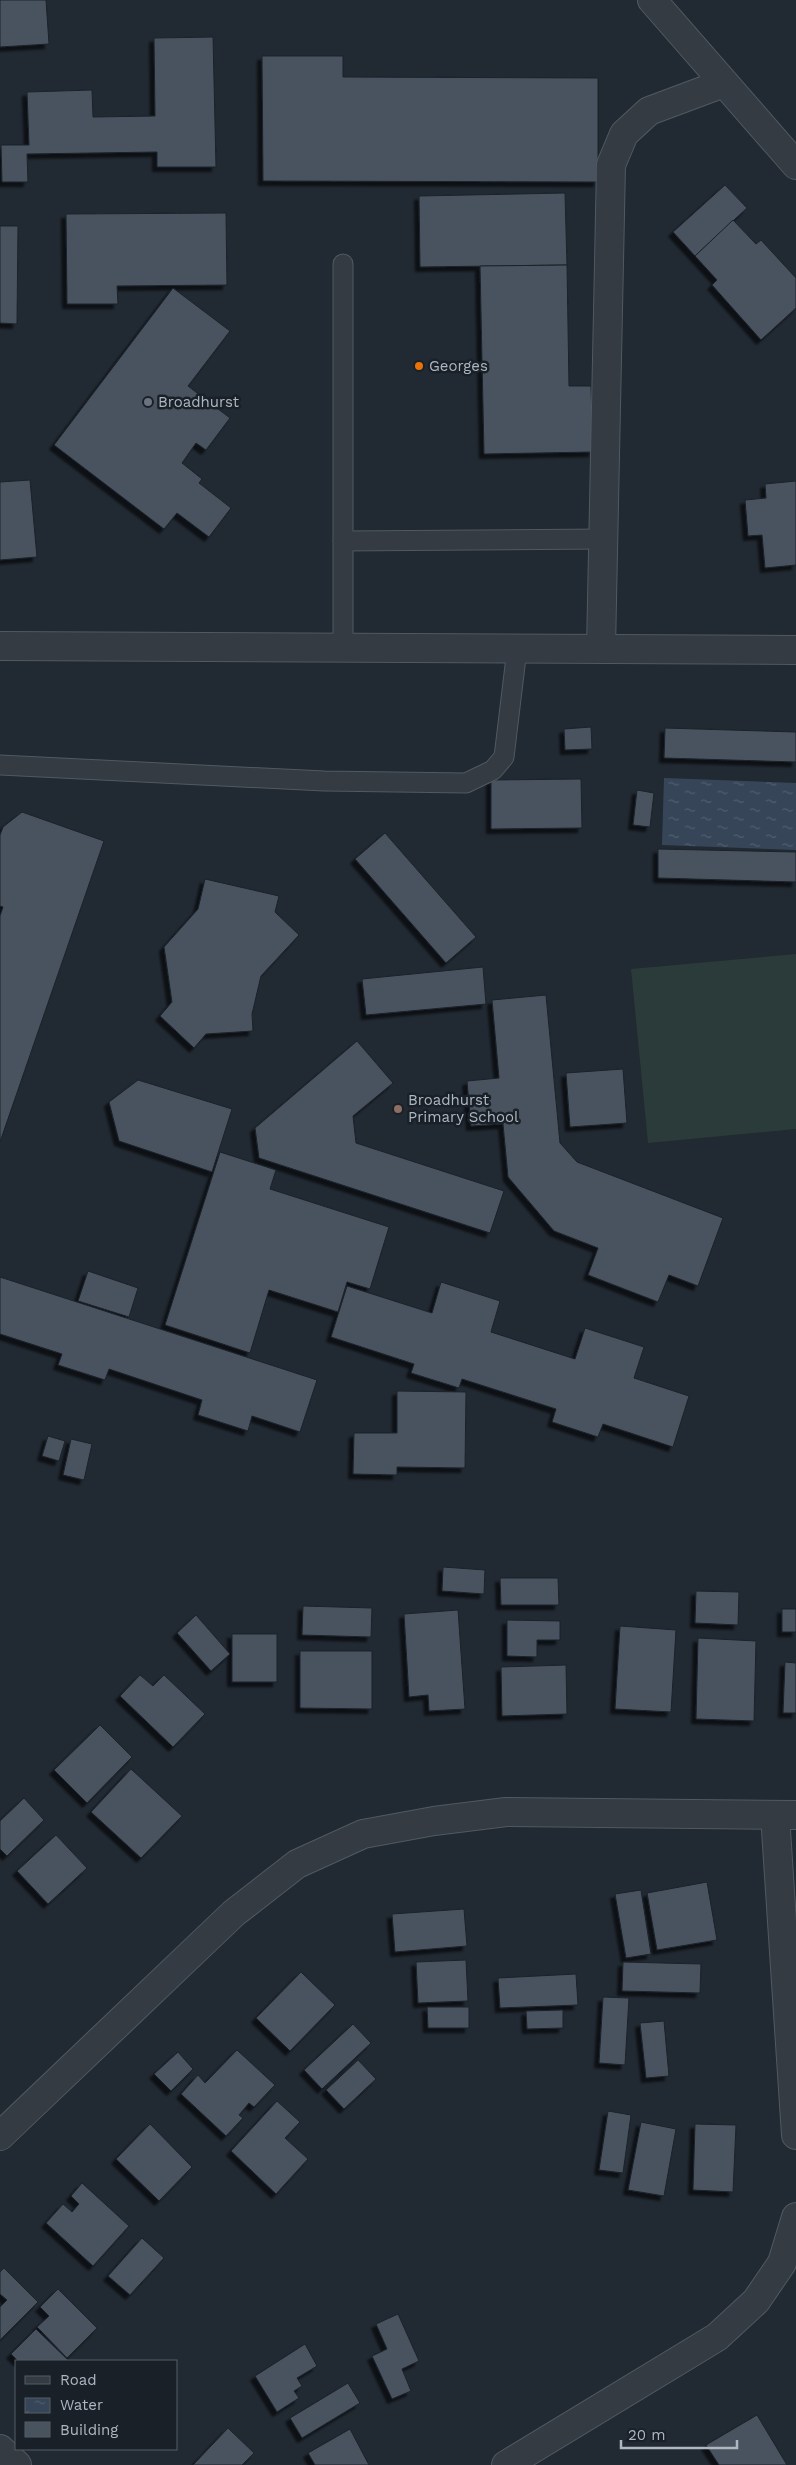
<svg xmlns="http://www.w3.org/2000/svg" width="796" height="2465" font-family="'Work Sans',sans-serif">
	<defs>
		<pattern id="water-ripples" width="26" height="14" patternUnits="userSpaceOnUse" patternTransform="scale(1.25)"><rect width="26" height="14" fill="#364658"/><path d="M2 4q2-2 4 0t4 0M15 11q2-2 4 0t4 0" fill="none" stroke="#515e6e"/></pattern>
		<filter id="shadow"><feDropShadow dx="-4.5" dy="4.5" stdDeviation="1" flood-color="#0009"/></filter>
	</defs>
	<rect width="100%" height="100%" fill="#212932"/>
	<!-- pitch -->
	<path fill="#2a3b3a" d="M796,954V1129L648,1143L631,969Z"/>
	<!-- water -->
	<path fill="url(#water-ripples)" d="M664,778L796,783V850L662,845Z"/>
	<!-- building -->
	<g fill="#49535e" stroke="#1b222a" filter="url(#shadow)">
		<path d="M0,0H46L49,44L0,47Z"/>
		<path d="M213,37L216,167H157V152L27,154L28,182H2L1,145H29L27,92L92,90L93,117L155,116L154,38Z"/>
		<path d="M262,56H343V77L598,78V182L263,181Z"/>
		<path d="M725,185L747,208L695,256L673,232Z"/>
		<path d="M565,193L567,265L420,267L419,196Z"/>
		<path d="M226,213L227,285L117,286L118,304H67L66,214Z"/>
		<path d="M733,220L756,244L761,240L796,278V308L761,340L712,285L717,280L695,256Z"/>
		<path d="M0,226H18L17,324L0,323Z"/>
		<path d="M567,265L569,386H591L593,452L484,454L480,266Z"/>
		<path d="M173,288L230,331L188,386L230,418L206,450L196,443L182,463L202,479L199,483L231,508L209,537L177,513L164,529L54,445Z"/>
		<path d="M30,480L37,557L0,560V482Z"/>
		<path d="M796,481V565L765,568L762,535L748,536L745,500L766,498L765,484Z"/>
		<path d="M591,727L592,749L565,750L564,729Z"/>
		<path d="M665,728L796,732V762L664,758Z"/>
		<path d="M581,779L582,828L491,829V780Z"/>
		<path d="M637,790L654,793L650,827L633,825Z"/>
		<path d="M22,812L104,841L0,1142V916L3,907L0,906V835L3,827Z"/>
		<path d="M385,833L476,937L446,963L355,859Z"/>
		<path d="M658,849L796,852V882L658,878Z"/>
		<path d="M205,879L279,896L275,912L299,935L261,976L252,1014L253,1031L206,1034L194,1048L160,1016L172,1002L164,947L198,909Z"/>
		<path d="M483,967L486,1004L366,1015L362,979Z"/>
		<path d="M546,995L560,1143L577,1162L723,1218L698,1286L669,1275L658,1302L588,1275L598,1248L554,1231L508,1177L503,1124L471,1126L467,1081L499,1078L492,1000Z"/>
		<path d="M357,1041L393,1083L353,1116L356,1143L504,1191L490,1233L259,1158L255,1128Z"/>
		<path d="M623,1069L627,1123L570,1127L566,1073Z"/>
		<path d="M138,1080L232,1109L212,1172L119,1141L109,1102Z"/>
		<path d="M220,1152L276,1170L270,1189L389,1227L370,1289L347,1282L338,1312L269,1290L250,1353L165,1325Z"/>
		<path d="M88,1271L138,1288L129,1317L78,1301Z"/>
		<path d="M0,1277L317,1380L300,1432L252,1416L248,1431L198,1415L202,1400L109,1369L105,1380L58,1365L62,1354L0,1334Z"/>
		<path d="M441,1282L500,1301L491,1332L575,1359L585,1328L644,1347L634,1378L689,1396L673,1447L603,1424L598,1437L552,1422L556,1409L462,1379L459,1388L411,1373L414,1364L331,1337L347,1286L432,1313Z"/>
		<path d="M397,1391L466,1392L465,1468L397,1467V1475L353,1474L354,1433H397Z"/>
		<path d="M48,1436L65,1441L59,1461L42,1456Z"/>
		<path d="M71,1439L92,1444L84,1480L63,1475Z"/>
		<path d="M443,1567L485,1570L484,1594L442,1591Z"/>
		<path d="M500,1578H558L559,1605H501Z"/>
		<path d="M696,1591L739,1592L738,1625L695,1623Z"/>
		<path d="M303,1606L372,1608L371,1637L302,1635Z"/>
		<rect x="782" y="1609" width="14" height="23"/>
		<path d="M458,1610L465,1709L429,1711L428,1695L409,1697L404,1614Z"/>
		<path d="M196,1615L230,1654L211,1671L177,1633Z"/>
		<path d="M507,1620L560,1621V1640H537V1657L507,1656Z"/>
		<path d="M620,1626L676,1630L671,1712L615,1709Z"/>
		<rect x="232" y="1634" width="45" height="48"/>
		<path d="M698,1638L756,1641L754,1721L696,1719Z"/>
		<path d="M300,1651H372V1709L300,1708Z"/>
		<path d="M785,1662L796,1663V1713H783Z"/>
		<path d="M566,1665L567,1714L502,1716L501,1667Z"/>
		<path d="M140,1675L153,1686L164,1675L205,1714L173,1747L120,1696Z"/>
		<path d="M100,1725L132,1757L87,1803L54,1770Z"/>
		<path d="M131,1769L182,1816L141,1858L91,1812Z"/>
		<path d="M24,1798L44,1820L7,1856L0,1849V1821Z"/>
		<path d="M56,1835L87,1868L48,1904L17,1871Z"/>
		<path d="M707,1882L717,1940L657,1950L647,1893Z"/>
		<path d="M641,1890L651,1954L626,1958L615,1894Z"/>
		<path d="M464,1909L467,1946L395,1952L392,1914Z"/>
		<path d="M466,1960L468,2001L418,2003L416,1962Z"/>
		<path d="M623,1962L701,1964L700,1993L622,1991Z"/>
		<path d="M301,1972L335,2005L290,2051L256,2018Z"/>
		<path d="M576,1974L578,2005L500,2008L498,1978Z"/>
		<path d="M603,1997L629,1998L625,2065L599,2063Z"/>
		<path d="M427,2007H469V2028H428Z"/>
		<path d="M563,2010V2028L527,2029L526,2011Z"/>
		<path d="M664,2021L669,2076L646,2078L640,2023Z"/>
		<path d="M353,2024L371,2043L322,2089L304,2070Z"/>
		<path d="M237,2050L275,2085L254,2107L249,2103L239,2115L243,2118L226,2136L181,2094L198,2075L205,2083Z"/>
		<path d="M178,2052L193,2069L171,2091L154,2074Z"/>
		<path d="M358,2060L376,2079L344,2109L326,2090Z"/>
		<path d="M277,2101L300,2122L285,2138L308,2159L276,2194L231,2151Z"/>
		<path d="M608,2111L631,2115L623,2173L599,2170Z"/>
		<path d="M641,2122L676,2129L664,2196L628,2190Z"/>
		<path d="M150,2124L192,2167L159,2201L116,2159Z"/>
		<path d="M695,2124L736,2125L733,2192L693,2190Z"/>
		<path d="M82,2183L129,2226L93,2266L46,2223L63,2204L72,2212L79,2204L71,2196Z"/>
		<path d="M142,2238L164,2258L130,2295L108,2276Z"/>
		<path d="M4,2268L38,2302L0,2340V2307L7,2300L0,2294V2272Z"/>
		<path d="M58,2289L97,2328L67,2358L37,2327L49,2316L40,2307Z"/>
		<path d="M398,2314L419,2361L402,2369L411,2391L392,2399L372,2356L387,2349L376,2324Z"/>
		<path d="M36,2329L69,2361H18L11,2354Z"/>
		<path d="M305,2344L317,2366L297,2378L302,2386L294,2391L299,2398L277,2412L255,2376Z"/>
		<path d="M348,2383L360,2403L302,2438L290,2418Z"/>
		<path d="M757,2415L787,2465H719L706,2445Z"/>
		<path d="M228,2428L254,2453L242,2465H193Z"/>
		<path d="M350,2429L369,2465H315L308,2453Z"/>
	</g>
	<g fill="none" stroke-linecap="round" stroke-linejoin="round">
		<!-- service casing -->
		<g stroke="#515961" stroke-width="21">
			<g id="service">
				<path d="M343,264V648"/>
				<path d="M343,541L604,539"/>
				<path d="M0,765L324,781L466,783L493,770L504,757L517,649"/>
			</g>
		</g>
		<!-- minor casing -->
		<g stroke="#515961" stroke-width="30">
			<g id="minor">
				<path d="M652,0L796,165"/>
				<path d="M0,646L796,650"/>
				<path d="M601,649L611,165L624,134L649,111L724,83"/>
				<path d="M775,1815L796,2135"/>
				<path d="M0,2136L234,1913L297,1864L363,1834L434,1821L506,1812L796,1815"/>
				<path d="M0,2449L17,2465"/>
				<path d="M506,2465L717,2337L756,2301L782,2263L796,2217"/>
			</g>
		</g>
		<!-- service -->
		<use href="#service" stroke="#343b43" stroke-width="19"/>
		<!-- minor -->
		<use href="#minor" stroke="#343b43" stroke-width="28"/>
	</g>
	<!-- markers -->
	<circle fill="#e8710a" stroke="#192028" stroke-width="2" cx="419" cy="366" r="5"/>
	<circle fill="#6b7280" stroke="#192028" stroke-width="2" cx="148" cy="402" r="5"/>
	<circle fill="#8d6e63" stroke="#192028" stroke-width="2" cx="398" cy="1109" r="5"/>
	<g text-anchor="middle" stroke-width="5" stroke-linejoin="round" paint-order="stroke">
		<!-- poi labels -->
		<g font-size="15" fill="#aeb6c0" stroke="#192028" text-anchor="start">
			<text x="429" y="371">Georges</text>
			<text x="158" y="407">Broadhurst</text>
			<text x="408" y="1105">Broadhurst<tspan x="408" dy="17">Primary School</tspan></text>
		</g>
	</g>
	<!-- legend -->
	<rect x="15" y="2360" width="162" height="90" fill="#192028" stroke="#555c65"/>
	<rect x="25" y="2376" width="25" height="8" fill="#343b43" stroke="#555c65"/>
	<text x="60" y="2385" font-size="15" fill="#aeb6c0">Road</text>
	<rect x="25" y="2398" width="25" height="15" fill="url(#water-ripples)" stroke="#555c65"/>
	<text x="60" y="2410" font-size="15" fill="#aeb6c0">Water</text>
	<rect x="25" y="2422" width="25" height="15" fill="#49535e" stroke="#555c65"/>
	<text x="60" y="2435" font-size="15" fill="#aeb6c0">Building</text>
	<!-- scale -->
	<path d="M621 2440v8h116v-8" fill="none" stroke="#aeb6c0" stroke-width="2.5"/>
	<text x="628" y="2440" font-size="15" fill="#aeb6c0" stroke="#192028" stroke-width="4" paint-order="stroke">20 m</text>
</svg>
